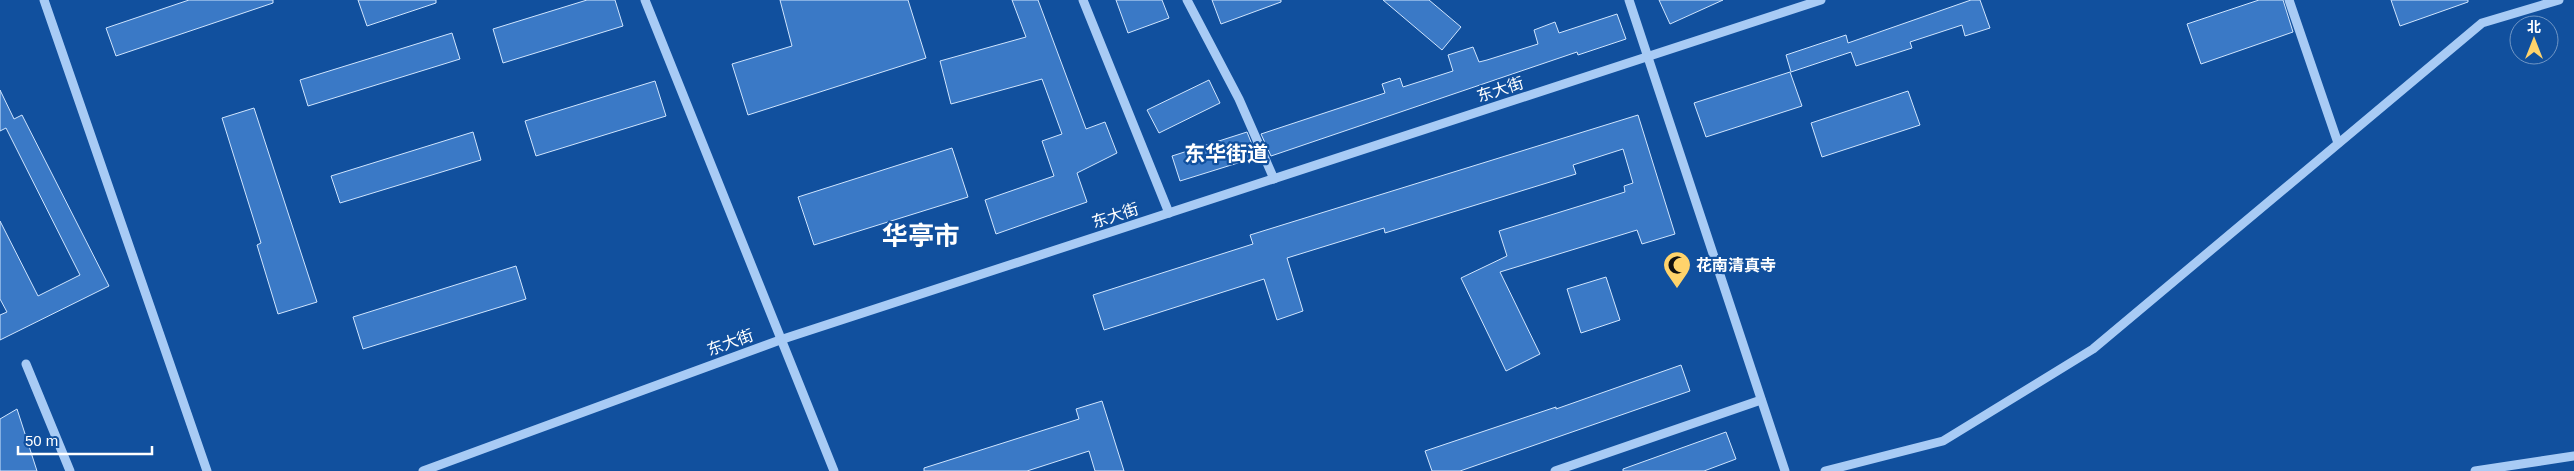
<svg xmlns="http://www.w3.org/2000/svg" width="2574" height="471" font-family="Arial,'Noto Sans SC',sans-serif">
	<rect width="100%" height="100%" fill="#11509e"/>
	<!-- building -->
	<g fill="#3a79c6" stroke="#d0e5fe">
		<path d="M189,0H273V3L116,56L106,28Z"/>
		<path d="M358,0H436V3L367,26Z"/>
		<path d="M587,0H615L623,26L503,63L493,29Z"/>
		<path d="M780,0H908L926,58L748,115L732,64L792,46Z"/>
		<path d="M1012,0H1038L1086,129L1105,122L1117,153L1077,173L1087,202L996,234L985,200L1054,176L1042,141L1062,134L1042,79L951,104L940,61L1026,37Z"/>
		<path d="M1116,0H1162L1169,18L1128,33Z"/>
		<path d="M1212,0H1281V2L1221,24Z"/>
		<path d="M1383,0H1429L1461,27L1442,50Z"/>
		<path d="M1659,0H1723L1670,24Z"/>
		<path d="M1971,0H1980L1990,28L1965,36L1962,25L1910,42L1912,48L1856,66L1851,52L1791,72L1786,55L1846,35L1848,43Z"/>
		<path d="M2259,0H2283L2293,32L2201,64L2187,24Z"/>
		<path d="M2391,0H2468V2L2400,26Z"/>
		<path d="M1617,14L1626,39L1578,55L1577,52L1271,156L1261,134L1385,93L1382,84L1400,78L1403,87L1453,71L1448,55L1473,47L1479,62L1487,60L1538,44L1534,30L1555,22L1559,33Z"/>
		<path d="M452,33L460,59L308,106L300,80Z"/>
		<path d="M1790,72L1802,106L1706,137L1694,103Z"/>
		<path d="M1209,80L1220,103L1159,133L1147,110Z"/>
		<path d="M655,81L666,116L536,156L525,121Z"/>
		<path d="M0,90L14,119L22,115L109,286L0,340V315L7,312L0,299V221L38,296L80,275L6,128L0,131Z"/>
		<path d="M1908,91L1920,125L1822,157L1811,123Z"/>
		<path d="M254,108L317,302L278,314L257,245L261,243L222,118Z"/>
		<path d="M1638,115L1675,234L1642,244L1637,230L1500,272L1540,354L1506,371L1461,278L1507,256L1499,231L1625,192L1624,186L1633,183L1623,149L1573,165L1576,174L1385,233L1384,228L1287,258L1303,311L1277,320L1264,279L1104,330L1093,295L1253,244L1250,235Z"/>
		<path d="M473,132L481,160L340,203L331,176Z"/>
		<path d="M1247,132L1257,157L1180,181L1172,156Z"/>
		<path d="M952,148L968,197L814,245L798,197Z"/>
		<path d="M516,266L526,299L363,349L353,317Z"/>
		<path d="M1606,277L1620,320L1581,333L1567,289Z"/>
		<path d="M1681,365L1690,391L1460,471H1432L1425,451L1556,407V409Z"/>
		<path d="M1102,401L1124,471H1095L1089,451L1027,471H924V468L1079,419L1076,409Z"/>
		<path d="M17,409L37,471H0V419Z"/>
		<path d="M1726,432L1736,459L1704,471H1623V469Z"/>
	</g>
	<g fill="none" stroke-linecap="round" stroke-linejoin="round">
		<!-- minor -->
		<g stroke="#a8cbf5" stroke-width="9">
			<path d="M44,0L207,471"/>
			<path d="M645,0L834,471"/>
			<path d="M1083,0L1169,213"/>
			<path d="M1187,0L1239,99L1274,179"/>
			<path d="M1629,0L1785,471"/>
			<path d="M2289,0L2338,143"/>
			<path d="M26,364L70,471"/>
			<path d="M423,471L780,340L1821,0"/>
			<path d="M1555,471L1761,400"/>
			<path d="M1825,471L1943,441L2093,349L2482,23L2559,0"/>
			<path d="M2475,471L2574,456"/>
		</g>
	</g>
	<!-- icons -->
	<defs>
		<g id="mosque-pin" transform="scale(1.4375)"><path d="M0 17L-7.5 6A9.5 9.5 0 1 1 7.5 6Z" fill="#ffd36b" stroke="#11509e"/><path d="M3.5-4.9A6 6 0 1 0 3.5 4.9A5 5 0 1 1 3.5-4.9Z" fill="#111"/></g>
	</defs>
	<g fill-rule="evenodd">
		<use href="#mosque-pin" x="1677" y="265"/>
	</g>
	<g text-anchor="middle" stroke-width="4.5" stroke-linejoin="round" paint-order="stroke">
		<!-- street labels -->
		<g font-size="16" fill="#fff" stroke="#11509e">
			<text transform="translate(1500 89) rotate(-18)" y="6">东大街</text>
			<text transform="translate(1115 215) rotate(-18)" y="6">东大街</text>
			<text transform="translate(730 342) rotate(-20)" y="6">东大街</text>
		</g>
		<!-- poi labels -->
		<g font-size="16" font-weight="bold" fill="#fff" stroke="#11509e" text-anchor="start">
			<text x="1696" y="271">花南清真寺</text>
		</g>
		<!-- district labels -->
		<g font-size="21" font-weight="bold" fill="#fff" stroke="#11509e">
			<text x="1226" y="161">东华街道</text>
		</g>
		<!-- town labels -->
		<g font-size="26" font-weight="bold" fill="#fff" stroke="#11509e">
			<text x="921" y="245">华亭市</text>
		</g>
	</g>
	<!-- north arrow -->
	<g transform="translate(2534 40)"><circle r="24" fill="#11509e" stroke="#7096c5"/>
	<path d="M0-4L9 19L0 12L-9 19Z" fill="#ffd36b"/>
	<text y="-8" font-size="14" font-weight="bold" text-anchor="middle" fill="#ffffff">北</text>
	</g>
	<!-- scale -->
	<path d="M18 446v8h134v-8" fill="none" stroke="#ffffff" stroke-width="2.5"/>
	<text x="25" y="446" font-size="15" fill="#ffffff" stroke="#11509e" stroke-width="4" paint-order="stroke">50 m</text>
</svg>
